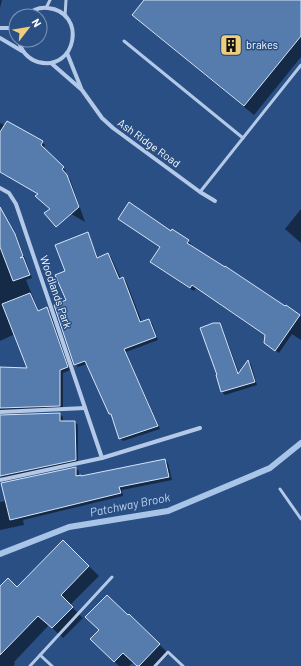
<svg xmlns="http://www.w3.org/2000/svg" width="301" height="666" font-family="Barlow,sans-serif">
	<rect width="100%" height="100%" fill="#294f84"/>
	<!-- shadow -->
	<g fill="#0007">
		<path d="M0,0H2L0,8Z"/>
		<path d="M145,0H301V57L254,115L143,24L133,15Z"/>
		<path d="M0,123L42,142L45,145L43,149L66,171L65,173L70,179L85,222L0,172Z"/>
		<path d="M301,209V243L285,229Z"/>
		<path d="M3,215L17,237L32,278L26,280L39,312L47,309L50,312L70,370L63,373V408L2,412L0,410V368L28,369L15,334L0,341V216Z"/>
		<path d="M119,219L171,232L188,241L191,244L190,246L285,307L286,306L301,316V340L292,334L279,353L265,343L266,336L196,288L194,291L154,265L151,262L161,248Z"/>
		<path d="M87,234L90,237L98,258L108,254L111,257L121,279L123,278L126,281L142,322L149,320L152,323L158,340L126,352L160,429L123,441L120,438L113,417L110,414L87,364L78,367L75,364L67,301L66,272Z"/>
		<path d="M219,324L222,327L239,373L248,361L251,364L257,385L225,395L222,392L217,376L219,375Z"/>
		<path d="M60,414L63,417V422H75L78,425V463L4,479L1,476L0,469V416Z"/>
		<path d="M165,460L168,463L172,480L122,490L123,496L23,520L24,525L0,530V502L7,501L76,468L79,471V477Z"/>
		<path d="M63,541L99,576L70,605L83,618L63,638L49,625L14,662L15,664L13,666H0V587L17,588Z"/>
		<path d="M129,615L169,654L157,666H138L134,662L129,666H119L92,639Z"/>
	</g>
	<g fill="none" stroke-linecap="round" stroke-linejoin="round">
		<!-- stream -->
		<path stroke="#a8c4e7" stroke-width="6" d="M0,554L69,527L168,511L270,468L301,443"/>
	</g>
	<!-- building -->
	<g fill="#567bad" stroke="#d6e4f6">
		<path d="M144,0H301V36L244,106L132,15Z"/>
		<path d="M7,121L43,141L41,145L64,167L62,169L67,175L79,207L56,227L44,213L50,209L35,196L38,194L0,172V132Z"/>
		<path d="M129,202L171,231L172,229L189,240L187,243L225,267V266L285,306L286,305L300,315L275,351L264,343L265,335L192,285L190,288L150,262L160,247L118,219Z"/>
		<path d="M0,207L15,234L23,256L20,258L23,257L30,275L13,281L0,247Z"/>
		<path d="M88,232L97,258L108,253L119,279L123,277L140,322L149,319L156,337L124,349L158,426L119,439L111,414H109L85,361L74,365L54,305L66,300L55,275L65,271L55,245Z"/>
		<path d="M30,293L38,311L47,307L68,367L60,370V406L0,408V367L27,368L2,304Z"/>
		<path d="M213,323H220L238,374L248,360L255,382L221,392L216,375H217L200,328Z"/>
		<path d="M60,413V421H75L76,460L0,476V415Z"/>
		<path d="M165,459L169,477L119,487L121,493L10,520L1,483L76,467V476L81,475V476Z"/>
		<path d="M63,540L89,566L61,595L73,607L52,628L38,616L0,655V586L8,578L17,587Z"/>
		<path d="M107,595L128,615L129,614L160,644L139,666H137L123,653L114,662L90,639L99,630L85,617Z"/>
	</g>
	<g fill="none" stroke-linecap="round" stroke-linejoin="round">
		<!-- service -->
		<g stroke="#b3c9e7" stroke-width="3">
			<path d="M46,8L50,0"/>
			<path d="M65,16L66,0"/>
			<path d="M124,41L243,138"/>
			<path d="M200,192L301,65"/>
			<path d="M280,489L301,519"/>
			<path d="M40,655L52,666"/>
			<path d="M30,666L112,577"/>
			<path d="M155,666L168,652L183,666"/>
		</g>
		<!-- minor -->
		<g stroke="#b3c9e7" stroke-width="4">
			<path d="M0,28H16"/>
			<path d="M0,38L22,51"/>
			<path d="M19,40C20,50 28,59 38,62C77,72 87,12 48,8C40,7 32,10 26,16"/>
			<path d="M67,53L81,88"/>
			<path d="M51,63L82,90L102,118L113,128L200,192L215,201"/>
			<path d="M0,188L9,193L16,204L102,458"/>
			<path d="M0,412L85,408"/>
			<path d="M0,480L102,458L200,428"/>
		</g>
	</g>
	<!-- icons -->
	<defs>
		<g id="building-square" transform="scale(1.15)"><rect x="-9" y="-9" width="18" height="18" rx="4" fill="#eece7a" stroke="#294f84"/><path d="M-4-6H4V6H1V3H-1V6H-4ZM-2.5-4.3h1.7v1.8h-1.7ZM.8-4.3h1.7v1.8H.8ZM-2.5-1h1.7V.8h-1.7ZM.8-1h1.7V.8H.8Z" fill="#111"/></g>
	</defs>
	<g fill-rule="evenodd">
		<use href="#building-square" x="231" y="45"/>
	</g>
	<g text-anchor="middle" stroke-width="3" stroke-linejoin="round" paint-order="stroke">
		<!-- poi labels -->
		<g font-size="11" fill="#fff" stroke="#294f84" text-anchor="start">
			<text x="246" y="49">brakes</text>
		</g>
		<!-- street labels -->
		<g font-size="11" fill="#fff" stroke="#294f84">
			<text transform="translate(149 143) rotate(36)" y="4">Ash Ridge Road</text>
			<text transform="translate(56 292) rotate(71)" y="4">Woodlands Park</text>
		</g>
		<!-- water labels -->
		<g font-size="12" font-style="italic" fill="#bed3ee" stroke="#294f84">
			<text transform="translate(130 505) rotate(-11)" y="4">Patchway Brook</text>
		</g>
	</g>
	<!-- north arrow -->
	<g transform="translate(28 28) rotate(59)"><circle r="19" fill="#294f84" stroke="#7f95b5"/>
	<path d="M0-3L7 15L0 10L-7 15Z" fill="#eece7a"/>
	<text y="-6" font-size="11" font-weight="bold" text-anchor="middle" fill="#ffffff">N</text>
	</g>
</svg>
